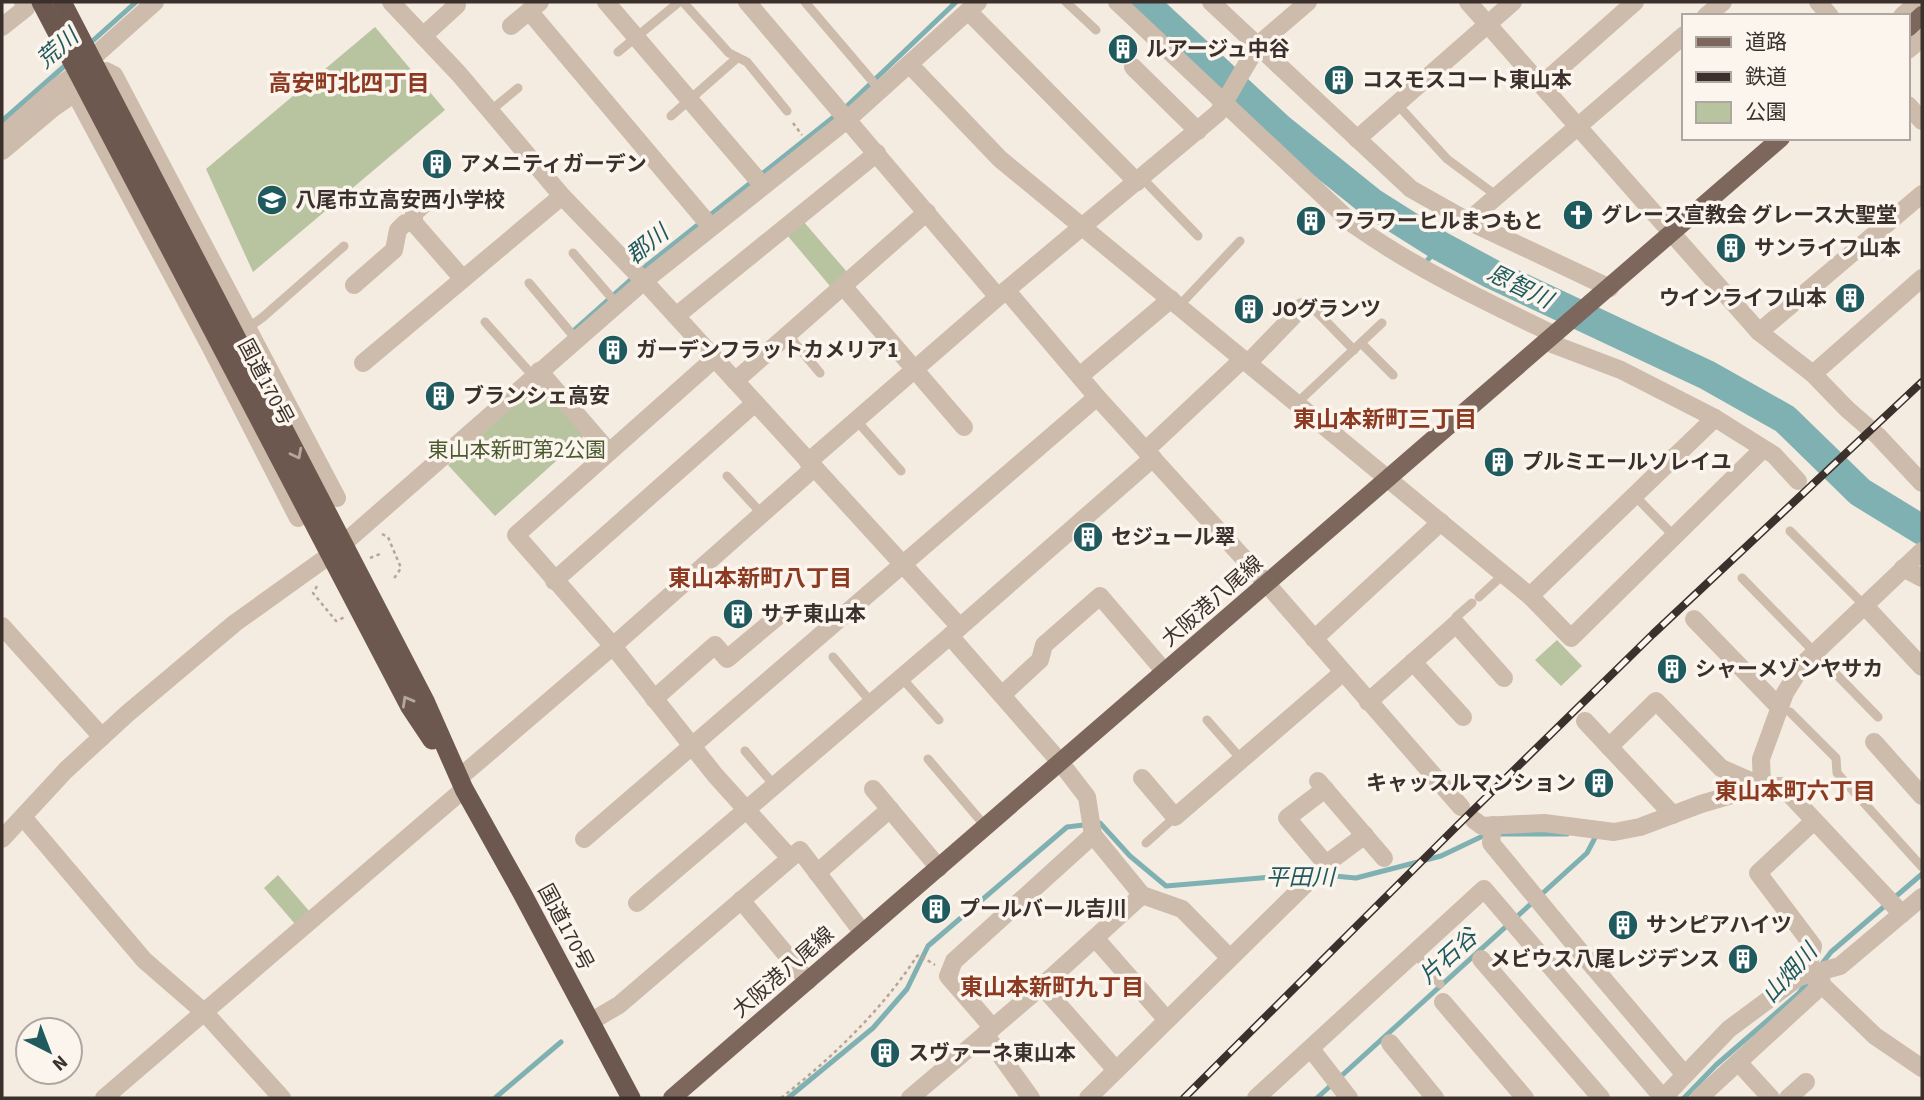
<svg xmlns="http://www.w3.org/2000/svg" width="1924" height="1100" font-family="'Source Sans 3','Noto Sans JP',sans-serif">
	<rect width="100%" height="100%" fill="#f4ebe1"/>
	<!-- green -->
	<g fill="#b8c4a0">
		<path d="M375,27L445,110L253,272L206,169Z"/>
		<path d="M803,221L847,272L830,286L787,235Z"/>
		<path d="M532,389L544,390L585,435L495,516L448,465Z"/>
		<path d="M1557,640L1582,666L1561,686L1535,660Z"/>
		<path d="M278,875L310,912L296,925L264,888Z"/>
	</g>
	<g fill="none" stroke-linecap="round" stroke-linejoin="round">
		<!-- stream -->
		<g stroke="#7fb0b2" stroke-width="5">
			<path d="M88,45L136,2"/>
			<path d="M2,121L68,63"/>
			<path d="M1425,263L1440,246"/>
			<path d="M572,332L646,266L845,108L956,2"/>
			<path d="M1500,834H1567"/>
			<path d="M1323,875L1356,878L1441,856L1487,834"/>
			<path d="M1821,965L1831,952L1922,874"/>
			<path d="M495,1098L561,1042"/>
			<path d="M788,1098L873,1028L907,989L928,946L1067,827L1100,823L1130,856L1166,886L1309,874"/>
			<path d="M1317,1098L1587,853L1597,834H1594"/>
			<path d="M1684,1098L1716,1065L1798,994L1810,979"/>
		</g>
		<!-- river -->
		<path stroke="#7fb0b2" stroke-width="30" d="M1143,2L1280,129L1372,203L1440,246L1492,274L1707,375L1785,419L1860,492L1922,530"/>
		<!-- path -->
		<g stroke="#b9a596" stroke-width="2.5" stroke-dasharray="3.5 3.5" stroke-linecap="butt">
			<path d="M793,123L802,135"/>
			<path d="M382,534L388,537L401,568L393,580"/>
			<path d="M370,558L380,554"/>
			<path d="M317,586L313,593L336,621L345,617"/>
			<path d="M781,1098C833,1057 881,1011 917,956L919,955L935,965"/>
		</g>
		<!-- service -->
		<g stroke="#cdbbac" stroke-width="9">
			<path d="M683,2L729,53L747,62L787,111"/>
			<path d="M805,2L880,90"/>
			<path d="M1066,2L1096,30"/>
			<path d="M618,52L679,2"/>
			<path d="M1397,104L1447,159L1497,196"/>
			<path d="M490,111L518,88"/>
			<path d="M671,116L737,58"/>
			<path d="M1142,178L1198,236"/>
			<path d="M573,253L617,304"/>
			<path d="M529,283L576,339"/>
			<path d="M1179,306L1240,241"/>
			<path d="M1312,307L1354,350"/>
			<path d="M485,322L533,376"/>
			<path d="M248,328L263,317L344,246"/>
			<path d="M788,335L820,373"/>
			<path d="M1361,343L1393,375"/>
			<path d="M1297,403L1382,323"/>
			<path d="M856,420L901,471"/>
			<path d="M727,476L762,514"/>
			<path d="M1634,495L1674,536"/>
			<path d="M1790,531L1864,605"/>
			<path d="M1742,578L1878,717"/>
			<path d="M1479,597L1504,574"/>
			<path d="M1456,624V617L1472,603"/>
			<path d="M833,657L871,702"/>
			<path d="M901,677L939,720"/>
			<path d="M1790,712L1836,758L1837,773L1922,867"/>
			<path d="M1207,720L1242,760"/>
			<path d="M745,751L774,785"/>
			<path d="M928,759L986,827"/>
			<path d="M1146,843L1175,817"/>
			<path d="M1415,953L1440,984"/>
		</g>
		<!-- minor -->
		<g stroke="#cdbbac" stroke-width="18">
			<path d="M391,2L459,74L562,196L644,281L960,627L950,636L1060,762L1087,797L1093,835L1142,895L1182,909L1229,957"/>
			<path d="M606,2L763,186"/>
			<path d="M747,2L998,297"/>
			<path d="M1117,2L1354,225C1418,270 1485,301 1555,335"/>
			<path d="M1211,2L1411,189L1468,221L1610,288"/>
			<path d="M1468,2L1759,332L1813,374L1847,409L1878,436L1922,483"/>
			<path d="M1818,2L1830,16"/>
			<path d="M529,11L711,227"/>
			<path d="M968,11L1137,182"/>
			<path d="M1706,16L1723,2"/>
			<path d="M1902,16L1918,2"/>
			<path d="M511,26L540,2"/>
			<path d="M2,27L26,8L23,2"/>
			<path d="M423,36L457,5L454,2"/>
			<path d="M1908,50L1922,38"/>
			<path d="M91,59L155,2"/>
			<path d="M909,64L1000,159L1530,596L1571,638L1763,449"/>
			<path d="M1133,67L1198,131"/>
			<path d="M106,71L114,75L337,498"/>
			<path d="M1541,85L1635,2"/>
			<path d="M1908,105L1922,121"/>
			<path d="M2,136L56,88L78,72"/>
			<path d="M1357,139L1513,2"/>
			<path d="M2,151L53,108L75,93L210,346L298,518"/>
			<path d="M1468,221L1684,35"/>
			<path d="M414,223V213L431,198"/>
			<path d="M354,285L394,250L398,230L405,223H414L463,279"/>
			<path d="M843,286L964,427"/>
			<path d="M1007,291L1097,397L1267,584L1461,807"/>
			<path d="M676,316L877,153"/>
			<path d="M1759,332L1922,194"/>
			<path d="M1547,342L1621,370L1715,418L1774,455L1798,481"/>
			<path d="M714,359L516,535L613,646L715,775L790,858"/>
			<path d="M363,363L562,196"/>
			<path d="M1248,363L1302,307"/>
			<path d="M539,371L609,452"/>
			<path d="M1813,374L1922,278"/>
			<path d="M1081,375L1171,299"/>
			<path d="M735,381L927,212"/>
			<path d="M1146,450L1243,359"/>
			<path d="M808,462L998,297L1218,113L1258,45L1308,2"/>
			<path d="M343,544L644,281L848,119L978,2"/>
			<path d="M1903,568L1922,578"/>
			<path d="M554,581L755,403"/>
			<path d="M1530,596L1715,418"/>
			<path d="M1864,605L1922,667"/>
			<path d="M1694,619L1780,708"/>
			<path d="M2,626L102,737"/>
			<path d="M960,627L1153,458"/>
			<path d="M1314,639L1441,522"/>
			<path d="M1413,662L1463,717"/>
			<path d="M1002,695L1040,660L1044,645L1100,596L1165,672"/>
			<path d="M654,699L715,645L727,659L777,617"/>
			<path d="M1368,702L1456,624L1504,678"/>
			<path d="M1585,721L1673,815"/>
			<path d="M1874,742L1922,796"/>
			<path d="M1609,747L1656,701L1721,768L1762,786H1782L1902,914"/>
			<path d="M459,778L613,646L814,468"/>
			<path d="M1142,778L1175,817L1342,673"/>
			<path d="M1318,781L1384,858"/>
			<path d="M873,789L939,868"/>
			<path d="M23,817L144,960L205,1013L282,1098"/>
			<path d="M1474,820L1482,826L1544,823L1614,832L1640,827L1701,804L1762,786L1761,759L1785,693L1803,664L1922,551"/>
			<path d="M1493,825L1491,843L1584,956L1685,1075"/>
			<path d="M584,839L1097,397"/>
			<path d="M1326,864L1365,835"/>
			<path d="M817,873L890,809"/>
			<path d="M741,900L808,981"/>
			<path d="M637,903L950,636"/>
			<path d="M1095,938L1167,1020"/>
			<path d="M1481,959L1601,1098"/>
			<path d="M1821,976L1822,985L1875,1036L1922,1068"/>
			<path d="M1799,977L1810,961L1813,946L1758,873L1814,821"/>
			<path d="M1042,986L1116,1070"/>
			<path d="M1443,1002L1525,1098"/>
			<path d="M590,1022L619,1005L800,850L863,933"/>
			<path d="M993,1028L948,976L954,961L1093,835"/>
			<path d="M985,1034L1031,1098"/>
			<path d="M1390,1043L1435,1098"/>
			<path d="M1311,1049L1349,1098"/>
			<path d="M1738,1062L1771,1098"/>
			<path d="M104,1098L464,789"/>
			<path d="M910,1098L1042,986L1142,895"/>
			<path d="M1088,1098L1326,864L1287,818L1325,789"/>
			<path d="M1256,1098L1484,889L1663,1098"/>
			<path d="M1663,1098L1729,1029L1799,977L1840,966L1922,897"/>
			<path d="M1699,1098L1822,985"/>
			<path d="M1788,1098L1806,1082"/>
		</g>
		<!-- tertiary -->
		<path stroke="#cdbbac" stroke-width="18" d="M2,839L66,770L128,713L235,623L330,555"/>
		<!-- primary -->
		<g stroke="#7d675c" stroke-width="18">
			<path d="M1908,28L1922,15"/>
			<path d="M672,1098L1781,138"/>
		</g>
		<!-- trunk -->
		<g stroke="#6c584f" stroke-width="19">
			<path d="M41,2L410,707L432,740"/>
			<path d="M62,2L426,703L464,789L522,893L631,1098"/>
		</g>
		<!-- rail casing -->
		<g stroke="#3b302b" stroke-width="8">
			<path id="rail" d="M1184,1098L1457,826L1653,634L1922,382"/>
		</g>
		<!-- rail -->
		<use href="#rail" stroke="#fbf5ee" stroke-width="5" stroke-dasharray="16" stroke-linecap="butt"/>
	</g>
	<!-- one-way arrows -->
	<defs><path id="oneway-chevron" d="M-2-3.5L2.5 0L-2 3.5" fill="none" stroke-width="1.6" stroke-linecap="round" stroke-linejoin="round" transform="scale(1.75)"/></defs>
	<g stroke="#b4a69e">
		<use href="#oneway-chevron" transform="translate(297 454) rotate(63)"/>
		<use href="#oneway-chevron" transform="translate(407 701) rotate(-119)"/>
	</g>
	<!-- icons -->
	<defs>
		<g id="building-disc" transform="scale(1.575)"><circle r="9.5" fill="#1f5a5e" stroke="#fbf5ee"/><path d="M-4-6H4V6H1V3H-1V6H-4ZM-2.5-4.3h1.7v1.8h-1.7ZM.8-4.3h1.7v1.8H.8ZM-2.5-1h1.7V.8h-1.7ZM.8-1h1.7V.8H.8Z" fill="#fff"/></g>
		<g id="school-disc" transform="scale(1.575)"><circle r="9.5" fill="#1f5a5e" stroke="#fbf5ee"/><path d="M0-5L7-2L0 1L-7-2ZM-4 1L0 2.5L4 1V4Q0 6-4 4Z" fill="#fff"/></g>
		<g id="church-disc" transform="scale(1.575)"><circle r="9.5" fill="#1f5a5e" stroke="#fbf5ee"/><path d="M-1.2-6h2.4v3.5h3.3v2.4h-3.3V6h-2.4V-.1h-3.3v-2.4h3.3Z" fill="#fff"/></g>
	</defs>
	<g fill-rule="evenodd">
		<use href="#building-disc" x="1123" y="49"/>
		<use href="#building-disc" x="1339" y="80"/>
		<use href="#building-disc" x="437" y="164"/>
		<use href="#school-disc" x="272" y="200"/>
		<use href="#church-disc" x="1578" y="215"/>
		<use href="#building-disc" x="1311" y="221"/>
		<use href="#building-disc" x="1731" y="248"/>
		<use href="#building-disc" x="1850" y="298"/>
		<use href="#building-disc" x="1249" y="309"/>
		<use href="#building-disc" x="613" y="350"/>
		<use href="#building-disc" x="440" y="396"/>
		<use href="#building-disc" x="1499" y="462"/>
		<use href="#building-disc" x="1088" y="537"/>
		<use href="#building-disc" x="738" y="614"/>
		<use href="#building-disc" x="1672" y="669"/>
		<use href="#building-disc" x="1599" y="783"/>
		<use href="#building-disc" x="936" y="909"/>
		<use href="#building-disc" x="1623" y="925"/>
		<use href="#building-disc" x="1743" y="959"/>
		<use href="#building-disc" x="885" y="1053"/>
	</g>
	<g text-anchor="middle" stroke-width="7" stroke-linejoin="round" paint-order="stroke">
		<!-- poi labels -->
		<g font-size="21" font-weight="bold" fill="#3b302b" stroke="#fbf5ee" text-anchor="start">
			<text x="1146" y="56">ルアージュ中谷</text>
			<text x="1362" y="87">コスモスコート東山本</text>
			<text x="460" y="171">アメニティガーデン</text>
			<text x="295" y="207">八尾市立高安西小学校</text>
			<text x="1601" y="222">グレース宣教会 グレース大聖堂</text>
			<text x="1334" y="228">フラワーヒルまつもと</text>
			<text x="1754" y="255">サンライフ山本</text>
			<text x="1827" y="305" text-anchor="end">ウインライフ山本</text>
			<text x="1272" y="316">JOグランツ</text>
			<text x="636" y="357">ガーデンフラットカメリア1</text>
			<text x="463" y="403">ブランシェ高安</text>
			<text x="1522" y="469">プルミエールソレイユ</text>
			<text x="1111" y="544">セジュール翠</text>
			<text x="761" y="621">サチ東山本</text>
			<text x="1695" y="676">シャーメゾンヤサカ</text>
			<text x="1576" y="790" text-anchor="end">キャッスルマンション</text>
			<text x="959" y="916">プールバール吉川</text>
			<text x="1646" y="932">サンピアハイツ</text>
			<text x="1720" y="966" text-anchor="end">メビウス八尾レジデンス</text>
			<text x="908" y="1060">スヴァーネ東山本</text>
		</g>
		<!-- street labels -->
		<g font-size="21" fill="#3b302b" stroke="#fbf5ee">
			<text transform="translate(266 382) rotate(62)" y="7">国道170号</text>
			<text transform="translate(1212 601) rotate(-41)" y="7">大阪港八尾線</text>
			<text transform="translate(566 927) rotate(62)" y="7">国道170号</text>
			<text transform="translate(783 972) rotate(-41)" y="7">大阪港八尾線</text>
		</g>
		<!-- park labels -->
		<g font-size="21" fill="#4a5a2e" stroke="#fbf5ee">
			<text x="517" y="457">東山本新町第2公園</text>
		</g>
		<!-- water labels -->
		<g font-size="23" font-style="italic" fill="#1f5a5e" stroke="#fbf5ee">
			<text transform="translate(57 48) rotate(-41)" y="8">荒川</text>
			<text transform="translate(647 244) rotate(-39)" y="8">郡川</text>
			<text transform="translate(1520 286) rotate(26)" y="8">恩智川</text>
			<text x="1300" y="885">平田川</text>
			<text transform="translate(1448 956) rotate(-42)" y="8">片石谷</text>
			<text transform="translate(1789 973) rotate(-48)" y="8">山畑川</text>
		</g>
		<!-- neighbourhood labels -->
		<g font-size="23" font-weight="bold" fill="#8c3b22" stroke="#fbf5ee">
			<text x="349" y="91">高安町北四丁目</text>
			<text x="1385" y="427">東山本新町三丁目</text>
			<text x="760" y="586">東山本新町八丁目</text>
			<text x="1795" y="799">東山本町六丁目</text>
			<text x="1052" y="995">東山本新町九丁目</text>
		</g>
	</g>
	<!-- border -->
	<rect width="1924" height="1100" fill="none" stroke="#3b302b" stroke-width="7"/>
	<!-- legend -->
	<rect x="1682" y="14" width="228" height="126" fill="#fbf5ee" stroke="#aea6a0" stroke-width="2"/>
	<rect x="1696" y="37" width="35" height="10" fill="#7d675c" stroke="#aea6a0" stroke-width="2"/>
	<text x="1745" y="49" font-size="21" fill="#3b302b">道路</text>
	<rect x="1696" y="72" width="35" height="10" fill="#3b302b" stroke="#aea6a0" stroke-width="2"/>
	<text x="1745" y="84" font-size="21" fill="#3b302b">鉄道</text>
	<rect x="1696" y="102" width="35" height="21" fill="#b8c4a0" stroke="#aea6a0" stroke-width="2"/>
	<text x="1745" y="119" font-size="21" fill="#3b302b">公園</text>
	<!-- north arrow -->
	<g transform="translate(49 1051) rotate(138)"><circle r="33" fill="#fbf5ee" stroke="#aea6a0" stroke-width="2"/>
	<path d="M0-5L12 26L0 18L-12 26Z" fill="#1f5a5e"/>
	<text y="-10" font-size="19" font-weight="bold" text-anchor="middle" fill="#3b302b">N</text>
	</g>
</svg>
